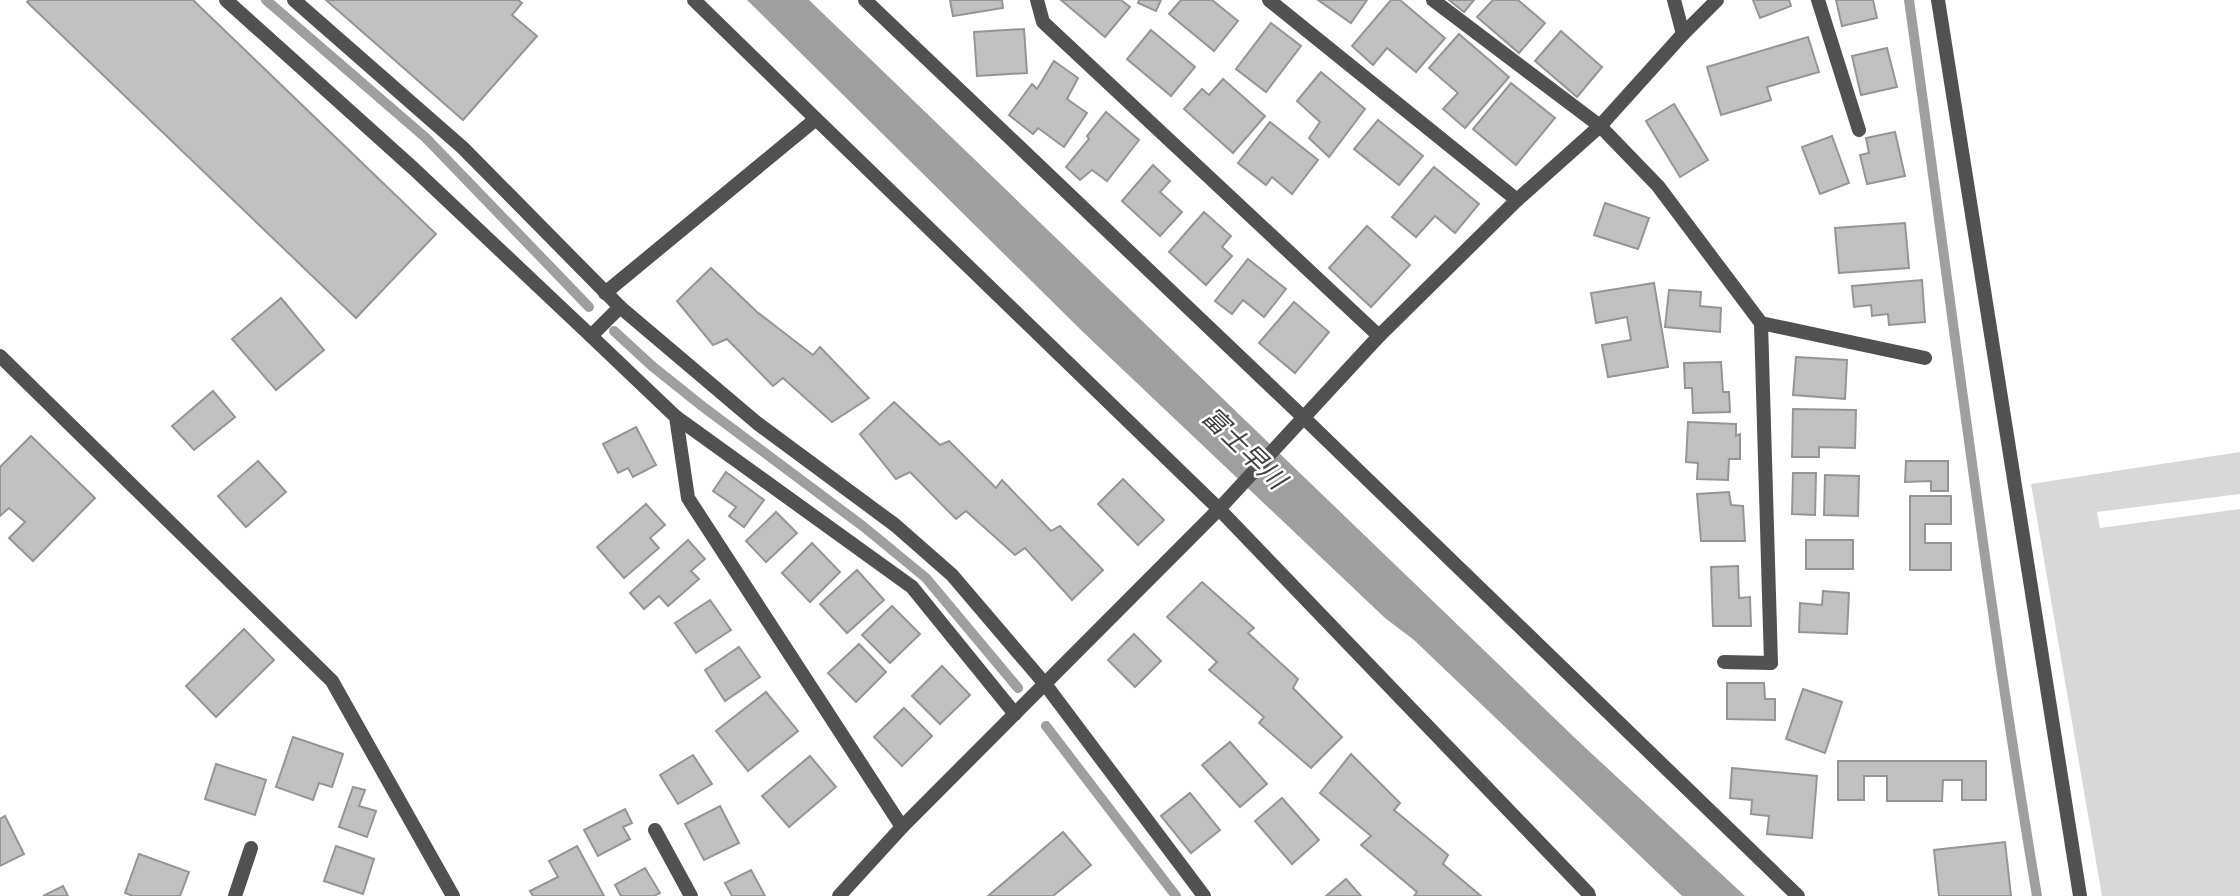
<svg xmlns="http://www.w3.org/2000/svg" width="2240" height="896" font-family="'IBM Plex Sans','Noto Sans JP',sans-serif">
	<rect width="100%" height="100%" fill="#fff"/>
	<!-- green -->
	<path fill="#d8d8d8" d="M2240,452V494L2097,512L2100,528L2240,509V896H2102L2031,484Z"/>
	<!-- water -->
	<path fill="#9f9f9f" d="M747,0H809L1576,739L1745,896H1682L1414,640L1385,618L1083,332Z"/>
	<g fill="none" stroke-linecap="round" stroke-linejoin="round">
		<!-- stream -->
		<g stroke="#9f9f9f" stroke-width="10">
			<path d="M266,0L426,138L589,307"/>
			<path d="M1909,0C1951,299 1987,599 2037,896"/>
			<path d="M614,331L652,366L702,406L864,527L926,578L1018,688"/>
			<path d="M1046,726L1176,896"/>
		</g>
	</g>
	<!-- building -->
	<g fill="#c0c0c0" stroke="#959595" stroke-width="2">
		<path d="M29,0H193L436,234L356,318L27,2Z"/>
		<path d="M326,0H518L522,3L512,15L537,36L463,120Z"/>
		<path d="M950,0H1002L1003,8L953,16Z"/>
		<path d="M1061,0H1121L1130,7L1105,37Z"/>
		<path d="M1139,0H1161L1156,11L1138,3Z"/>
		<path d="M1181,0H1212L1238,21L1214,51L1169,14Z"/>
		<path d="M1318,0H1367L1351,23Z"/>
		<path d="M1391,0H1400L1445,38L1416,72L1387,48L1373,65L1352,46Z"/>
		<path d="M1449,0H1474L1464,12Z"/>
		<path d="M1493,0H1518L1545,23L1519,53L1477,17Z"/>
		<path d="M1753,0H1789L1791,6L1760,18Z"/>
		<path d="M1836,0H1873L1877,18L1842,26Z"/>
		<path d="M1271,23L1301,46L1266,92L1236,69Z"/>
		<path d="M1024,29L1027,73L977,76L974,32Z"/>
		<path d="M1151,30L1195,67L1171,96L1127,59Z"/>
		<path d="M1561,31L1602,67L1577,97L1535,61Z"/>
		<path d="M1459,34L1509,77L1465,128L1443,109L1458,93L1429,68Z"/>
		<path d="M1808,37L1819,72L1767,87L1771,100L1721,115L1707,67Z"/>
		<path d="M1887,48L1897,87L1861,95L1852,56Z"/>
		<path d="M1054,61L1078,78L1067,99L1087,113L1064,147L1038,128L1033,134L1009,115L1032,84L1037,89Z"/>
		<path d="M1321,72L1365,109L1329,157L1309,138L1320,122L1297,101Z"/>
		<path d="M1223,79L1265,116L1233,153L1184,109L1202,89L1209,95Z"/>
		<path d="M1511,83L1555,118L1516,165L1473,129Z"/>
		<path d="M1674,104L1708,160L1680,177L1646,121Z"/>
		<path d="M1106,112L1139,140L1107,181L1092,170L1080,180L1066,167L1089,139L1087,136Z"/>
		<path d="M1378,120L1423,156L1399,185L1354,149Z"/>
		<path d="M1270,122L1318,160L1292,194L1272,177L1266,185L1238,163Z"/>
		<path d="M1895,132L1905,176L1867,184L1860,155L1869,153L1866,138Z"/>
		<path d="M1832,136L1849,183L1820,194L1802,147Z"/>
		<path d="M1153,165L1170,181L1160,192L1182,212L1160,236L1122,201Z"/>
		<path d="M1434,167L1479,204L1455,233L1435,216L1416,237L1392,217Z"/>
		<path d="M1605,203L1649,218L1638,249L1594,235Z"/>
		<path d="M1204,212L1231,236L1222,247L1232,256L1206,285L1169,252Z"/>
		<path d="M1905,223L1909,268L1839,273L1835,228Z"/>
		<path d="M1367,226L1410,265L1371,307L1329,268Z"/>
		<path d="M1248,259L1286,289L1264,317L1243,300L1232,314L1215,301Z"/>
		<path d="M711,268L757,312L813,355L820,347L869,398L832,422L783,378L773,386L727,339L713,345L677,301Z"/>
		<path d="M1922,280L1925,322L1889,325L1888,314L1872,316L1871,305L1854,307L1852,286Z"/>
		<path d="M1654,283L1668,367L1608,377L1602,345L1631,340L1627,317L1596,323L1591,293Z"/>
		<path d="M1669,290L1701,292L1700,306L1721,308L1720,332L1665,327Z"/>
		<path d="M281,298L324,350L276,390L232,339Z"/>
		<path d="M1294,302L1329,332L1295,373L1259,343Z"/>
		<path d="M1796,357L1847,360L1845,399L1793,395Z"/>
		<path d="M1721,362L1723,392H1729L1730,412L1693,413L1692,388H1685L1684,363Z"/>
		<path d="M213,391L235,417L194,450L172,426Z"/>
		<path d="M894,402L940,445L949,441L996,488L1002,480L1051,531L1060,526L1103,570L1072,600L1025,548L1015,555L966,511L956,519L910,472L896,479L860,434Z"/>
		<path d="M1793,409L1856,410L1855,448L1819,447V457H1792Z"/>
		<path d="M1688,422L1736,424V436L1740,434V459H1729L1728,480L1697,479L1698,463L1686,462Z"/>
		<path d="M636,427L656,465L633,477L628,468L618,473L603,444Z"/>
		<path d="M31,436L95,498L33,561L9,538L25,522L9,508L0,516V467Z"/>
		<path d="M258,461L286,492L246,527L218,496Z"/>
		<path d="M1906,461H1948V491H1931V481L1905,482Z"/>
		<path d="M726,472L764,500L744,527L729,516L736,507L713,491Z"/>
		<path d="M1793,473H1816L1815,515L1792,514Z"/>
		<path d="M1825,475L1859,476L1858,516L1824,515Z"/>
		<path d="M1123,479L1164,520L1138,545L1098,504Z"/>
		<path d="M1729,492L1731,505L1743,506L1745,541H1701L1697,494Z"/>
		<path d="M1910,496H1951V524H1925V543H1951V570H1910Z"/>
		<path d="M646,504L665,525L650,538L659,548L624,578L597,547Z"/>
		<path d="M776,512L797,533L766,562L746,541Z"/>
		<path d="M688,540L705,559L691,571L699,579L668,606L659,596L644,609L630,593Z"/>
		<rect x="1806" y="540" width="47" height="29"/>
		<path d="M812,543L840,572L810,602L782,573Z"/>
		<path d="M1738,566L1739,598L1750,597L1751,626H1713L1711,567Z"/>
		<path d="M857,570L884,600L847,633L820,604Z"/>
		<path d="M1202,582L1254,628L1248,633L1298,679L1293,688L1342,737L1311,768L1259,723L1264,717L1209,670L1217,662L1167,617Z"/>
		<path d="M1823,591L1849,593L1847,634L1799,632L1800,603L1822,605Z"/>
		<path d="M710,600L731,630L696,653L675,623Z"/>
		<path d="M892,606L920,634L890,663L862,635Z"/>
		<path d="M244,629L274,660L216,717L186,686Z"/>
		<path d="M1134,634L1161,661L1135,687L1108,660Z"/>
		<path d="M859,644L886,672L856,702L828,673Z"/>
		<path d="M739,647L760,677L725,701L705,670Z"/>
		<path d="M942,666L970,695L940,724L912,696Z"/>
		<path d="M1727,683H1764L1765,699H1775V720L1727,719Z"/>
		<path d="M1803,689L1842,702L1825,753L1786,739Z"/>
		<path d="M766,692L798,731L748,771L716,731Z"/>
		<path d="M904,708L932,736L902,766L874,737Z"/>
		<path d="M293,737L343,754L332,787L319,783L313,800L276,787Z"/>
		<path d="M1230,742L1267,784L1240,807L1202,765Z"/>
		<path d="M1351,754L1400,803L1394,810L1448,855L1443,864L1481,896H1414L1417,892L1361,845L1371,836L1320,793Z"/>
		<path d="M693,755L712,784L678,804L660,775Z"/>
		<path d="M810,756L836,787L789,827L762,796Z"/>
		<path d="M1838,761H1986V800H1962V780H1943L1942,801H1887V776H1864V800H1838Z"/>
		<path d="M216,764L266,780L255,815L205,799Z"/>
		<path d="M1732,768L1817,776L1812,838L1767,834L1769,816L1751,814L1752,800L1730,798Z"/>
		<path d="M353,787L365,790L359,806L376,811L367,837L339,827Z"/>
		<path d="M1190,793L1220,830L1191,853L1161,816Z"/>
		<path d="M1282,798L1319,840L1292,864L1255,821Z"/>
		<path d="M720,806L739,843L704,860L685,824Z"/>
		<path d="M625,809L632,823L623,827L630,839L598,856L584,830Z"/>
		<path d="M5,816L24,854L0,866V819Z"/>
		<path d="M1063,832L1091,865L1053,896H988Z"/>
		<path d="M2005,842L2011,896H1939L1934,850Z"/>
		<path d="M336,846L374,859L363,894L324,881Z"/>
		<path d="M577,846L604,896H533L530,891L558,877L549,861Z"/>
		<path d="M139,854L189,872L180,896H133L125,893Z"/>
		<path d="M645,868L660,893L654,896H621L615,885Z"/>
		<path d="M751,870L765,896H732L725,883Z"/>
		<path d="M1346,879L1361,896H1326Z"/>
		<path d="M63,886L68,896H43Z"/>
	</g>
	<g fill="none" stroke-linecap="round" stroke-linejoin="round">
		<!-- lane -->
		<g stroke="#515151" stroke-width="14">
			<path d="M865,0L1303,417L1798,896"/>
			<path d="M1724,662L1771,663"/>
		</g>
		<!-- street -->
		<g stroke="#515151" stroke-width="14">
			<path d="M226,0L414,169L591,336"/>
			<path d="M294,0L463,148L620,307L757,423L895,525L952,575L1045,684L1204,896"/>
			<path d="M694,0L816,119"/>
			<path d="M1037,0L1043,22L1379,336"/>
			<path d="M1269,0L1517,200"/>
			<path d="M1433,0L1600,126L1658,186L1761,323L1771,663"/>
			<path d="M1674,0L1683,34"/>
			<path d="M1818,0L1859,130"/>
			<path d="M1938,0L2080,896"/>
			<path d="M605,293L816,119L1219,509L1588,893L1589,896"/>
			<path d="M620,307L591,336L676,417L688,498L902,827"/>
			<path d="M1761,323L1925,358"/>
			<path d="M0,356L332,681L453,896"/>
			<path d="M676,417L912,587L1015,714"/>
			<path d="M655,830L691,896"/>
			<path d="M235,896L251,848"/>
			<path d="M839,896L902,827L1219,509L1379,336L1517,200L1600,126L1683,34L1717,0"/>
		</g>
	</g>
	<g text-anchor="middle" stroke-width="5" stroke-linejoin="round" paint-order="stroke">
		<!-- water labels -->
		<g font-size="26" font-style="italic" fill="#404040" stroke="#fff">
			<text transform="translate(1244 448) rotate(44)" y="9">富士早川</text>
		</g>
	</g>
</svg>
